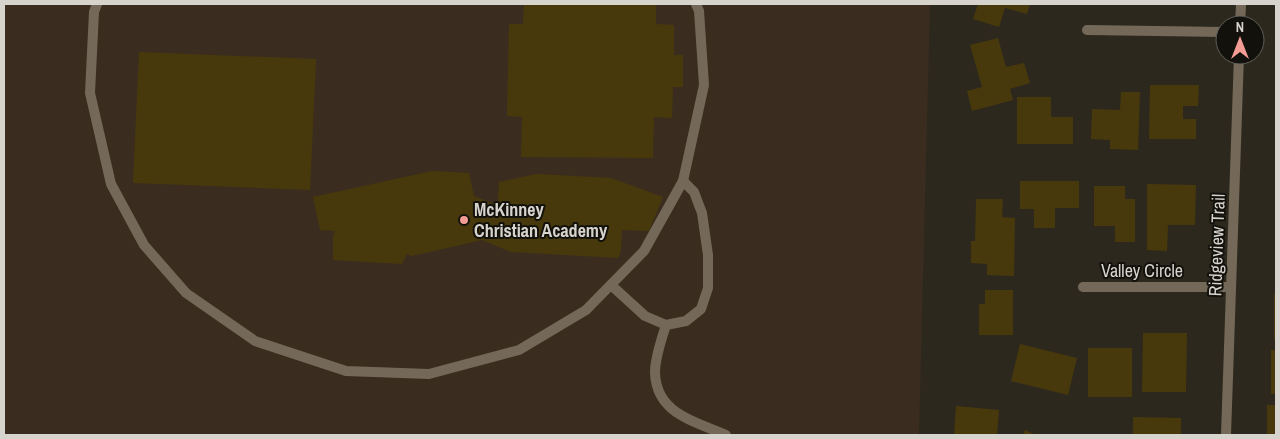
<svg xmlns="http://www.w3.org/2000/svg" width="1280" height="439" font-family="'Archivo Narrow',sans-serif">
	<rect width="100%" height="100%" fill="#2c281d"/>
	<!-- education -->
	<path fill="#3a2d1f" d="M4,4H930L919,435H4Z"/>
	<!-- building -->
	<g fill="#48390c">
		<path d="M524,4H656V24L674,25V55H683V87H673L672,118L654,117L653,158L521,157L522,117L507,116L509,24H523Z"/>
		<path d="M978,4H1030L1027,14L1005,8L999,27L973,19Z"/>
		<path d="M998,38L1006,67L1024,63L1030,83L1010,89L1013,100L972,111L967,91L982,87L970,45Z"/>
		<path d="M139,52L316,59L310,190L133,183Z"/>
		<path d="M1150,85H1199L1198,106H1183V119H1196V139H1149Z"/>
		<path d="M1121,92H1140L1138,150L1110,149V140L1091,139L1092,109L1120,110Z"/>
		<path d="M1017,97H1051V117H1073V144H1017Z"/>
		<path d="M432,171L469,173L474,196L496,205L498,200L499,182L537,174L611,178L663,197L649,231L622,230L621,251L618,258L511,252L482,240L412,256L407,254L402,264L333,260V236L335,231L320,230L313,197Z"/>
		<path d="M1020,181H1079V208H1055V228H1034V209H1020Z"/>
		<path d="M1147,184L1196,185L1195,225H1168L1167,251L1147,250Z"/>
		<path d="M1094,186H1125V199H1135V242H1115V226H1094Z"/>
		<path d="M976,199H1003L1002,217L1015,218L1014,276L987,275V264L971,263V241H975Z"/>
		<path d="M985,290H1013V335H979V304H985Z"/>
		<rect x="1274" y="294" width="2" height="45"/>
		<path d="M1143,333H1187L1186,392H1142Z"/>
		<path d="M1020,344L1077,358L1068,395L1011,381Z"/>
		<rect x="1088" y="348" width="44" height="49"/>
		<rect x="1271" y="350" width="5" height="44"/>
		<rect x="1267" y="405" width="9" height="30"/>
		<path d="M956,406L999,410L997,435H954Z"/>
		<path d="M1133,417L1181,418V435H1133Z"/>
		<path d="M1025,430L1036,435H1023Z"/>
	</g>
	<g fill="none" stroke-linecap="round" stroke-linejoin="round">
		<!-- lane -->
		<g stroke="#746959" stroke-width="10">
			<path d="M97,4L94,12L90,93L111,184L144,245L186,293L255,341L346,371L429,374L519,350L586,310L644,251L683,181L704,85L699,11L696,4"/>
			<path d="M611,285L645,316L666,325L686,321L701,309L708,288V255L702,213L694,192L683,181"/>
			<path d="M666,325C662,337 658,350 656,362C653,377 657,394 668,405C679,418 710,428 726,435"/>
		</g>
		<!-- street -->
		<g stroke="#746959" stroke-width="10">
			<path d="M1240,25L1241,4"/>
			<path d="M1087,30L1225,32"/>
			<path d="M1083,287H1231"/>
			<path d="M1226,435L1239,55"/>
		</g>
	</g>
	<!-- markers -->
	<circle fill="#f59c94" stroke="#13110c" stroke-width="2" cx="464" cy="220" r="5"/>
	<g text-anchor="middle" stroke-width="4" stroke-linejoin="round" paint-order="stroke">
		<!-- poi labels -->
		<g font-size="18" font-weight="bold" fill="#d7d4ce" stroke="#13110c" text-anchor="start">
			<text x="474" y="216">McKinney<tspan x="474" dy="21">Christian Academy</tspan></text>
		</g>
		<!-- street labels -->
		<g font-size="18" fill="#d7d4ce" stroke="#13110c">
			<text transform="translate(1217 245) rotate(-88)" y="6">Ridgeview Trail</text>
			<text x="1142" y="277">Valley Circle</text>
		</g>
	</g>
	<!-- border -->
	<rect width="1280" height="439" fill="none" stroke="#d7d4ce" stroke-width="10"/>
	<!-- north arrow -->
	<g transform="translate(1240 40)"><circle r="24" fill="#13110c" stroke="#615f5a"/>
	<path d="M0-4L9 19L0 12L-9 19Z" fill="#f59c94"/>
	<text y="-8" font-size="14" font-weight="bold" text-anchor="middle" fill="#d7d4ce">N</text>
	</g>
</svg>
